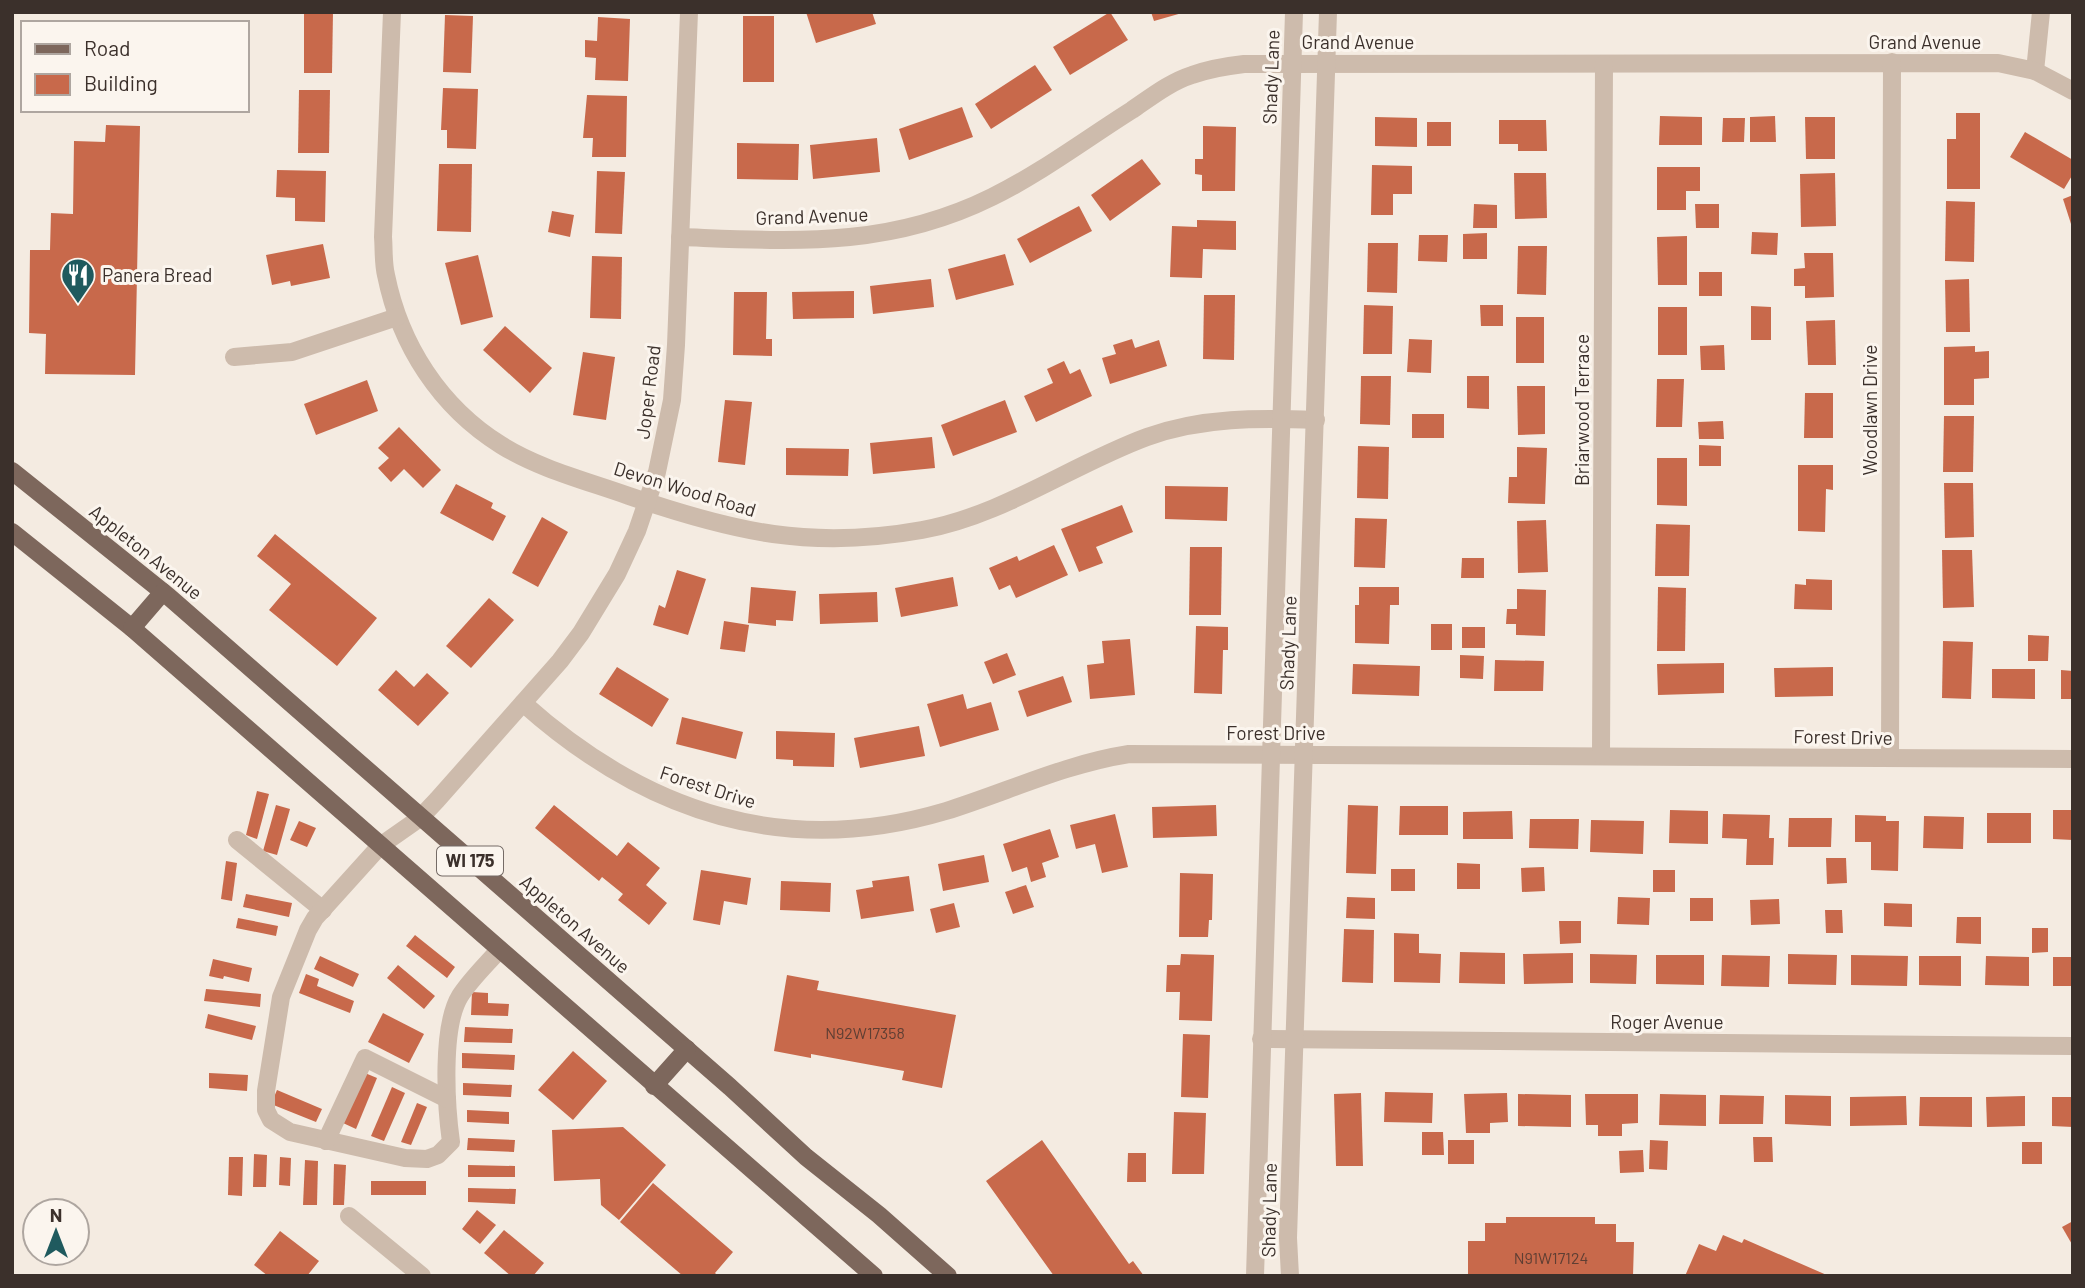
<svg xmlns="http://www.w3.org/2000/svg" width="2085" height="1288" font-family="Barlow,sans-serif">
	<rect width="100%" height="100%" fill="#f4ebe1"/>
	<!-- building -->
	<g fill="#c8694b">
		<path d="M304,12H333L332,73H304Z"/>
		<path d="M806,12H872L876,24L816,43Z"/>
		<path d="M1110,12L1128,40L1070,75L1053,47Z"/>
		<path d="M1151,12H1182V13L1154,21Z"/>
		<path d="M445,15L473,16L471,73L443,72Z"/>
		<rect x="743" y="16" width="31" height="66"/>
		<path d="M598,17L630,19L628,81L595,80L596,58L585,57V40L597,41Z"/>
		<path d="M1035,65L1052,90L991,129L975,104Z"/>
		<path d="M443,88L478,89L476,149L447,148V130H441Z"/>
		<path d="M299,90H330L329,153H298Z"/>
		<path d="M587,95L627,96L626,157H592L593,138H583Z"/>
		<path d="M962,107L973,137L909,160L899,129Z"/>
		<path d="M1956,113H1980V189H1947V139H1956Z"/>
		<path d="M1660,116L1702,117V145H1659Z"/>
		<path d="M1775,116L1776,142H1750V117Z"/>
		<path d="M1375,117L1417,118V147L1375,146Z"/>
		<path d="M1805,117H1835V159H1806Z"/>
		<path d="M1723,118H1745L1744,142H1722Z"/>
		<path d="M1499,120H1546L1547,151H1518V144H1499Z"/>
		<rect x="1427" y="122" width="24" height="24"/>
		<path d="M106,125L140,126L135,375L45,374L46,334L29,333L30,250H50L51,213L73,214L74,141L105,142Z"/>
		<path d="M1203,126L1236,127L1235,191H1202V175L1195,174V159H1203Z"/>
		<path d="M2025,132L2073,160V174L2064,189L2010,157Z"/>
		<path d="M877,138L880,172L813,179L810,145Z"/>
		<path d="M737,143L799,144L798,180L737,179Z"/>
		<path d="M1142,159L1161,184L1110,221L1091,195Z"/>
		<path d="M439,164H472L471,232L437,231Z"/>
		<path d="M1372,165L1412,166V194H1393V215H1371Z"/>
		<path d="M1657,167H1700V191H1686V210H1657Z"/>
		<path d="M277,170L326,171L325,222L295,221V198L276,197Z"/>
		<path d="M597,171L625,172L622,234L595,233Z"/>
		<path d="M1514,173H1546L1547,218L1515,219Z"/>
		<path d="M1835,173L1836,226L1801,227L1800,174Z"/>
		<path d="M2073,195V227H2072L2063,199Z"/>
		<path d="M1946,201L1975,202L1974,262L1945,261Z"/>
		<path d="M1474,204L1497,205V228H1473Z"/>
		<path d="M1695,204H1719V228H1696Z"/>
		<path d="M1079,206L1092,231L1030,263L1017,239Z"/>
		<path d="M552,211L574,215L570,237L548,232Z"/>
		<path d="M1197,220L1236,221V250L1203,249L1202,278L1170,277L1172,226L1197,227Z"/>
		<path d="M1752,232L1778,233L1777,255L1751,254Z"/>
		<path d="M1487,233V259H1463V234Z"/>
		<path d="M1419,235H1448L1447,262L1418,261Z"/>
		<path d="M1687,236V285H1658L1657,237Z"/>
		<path d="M1368,243H1398L1397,293L1367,292Z"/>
		<path d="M323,244L330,278L291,286L290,281L272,285L266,255Z"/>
		<path d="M1518,246H1547L1546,295L1517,294Z"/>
		<path d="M1804,253H1833L1834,297L1805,298V286H1794V269L1805,268Z"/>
		<path d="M1005,254L1014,285L956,300L948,269Z"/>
		<path d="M478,255L493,317L461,325L445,263Z"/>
		<path d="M592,256L622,257L621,319L590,318Z"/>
		<rect x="1699" y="272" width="23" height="24"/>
		<path d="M931,279L934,307L873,314L870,286Z"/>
		<path d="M1969,279L1970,332H1946L1945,280Z"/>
		<path d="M854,291V318L793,319L792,292Z"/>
		<path d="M734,292H767L766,339H772V356L733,355Z"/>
		<path d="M1204,295H1235L1234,360L1203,359Z"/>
		<path d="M1364,305L1393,306L1392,354H1363Z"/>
		<path d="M1480,305H1503V326H1481Z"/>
		<path d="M1751,306L1771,307V340H1751Z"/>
		<rect x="1658" y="307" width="29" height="48"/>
		<rect x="1516" y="317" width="28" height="46"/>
		<path d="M1835,320L1836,365H1808L1806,321Z"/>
		<path d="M505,326L552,368L530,393L483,350Z"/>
		<path d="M1132,339L1135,348L1159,340L1167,366L1110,384L1102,358L1116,354L1113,345Z"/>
		<path d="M1409,339L1432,340L1431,373L1407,372Z"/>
		<path d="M1724,345L1725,370H1701L1700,346Z"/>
		<path d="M1975,346V352L1989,351V378L1974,379V405H1944V347Z"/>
		<path d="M583,352L615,357L606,420L573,415Z"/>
		<path d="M1064,361L1070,374L1080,369L1092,396L1036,422L1024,396L1053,383L1047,369Z"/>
		<path d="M1361,376H1391L1390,425L1360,424Z"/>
		<path d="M1467,376H1489V409L1467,408Z"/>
		<path d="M1657,379H1684L1682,427H1656Z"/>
		<path d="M367,380L378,411L316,435L304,404Z"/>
		<path d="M1517,386H1545V434L1518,435Z"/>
		<path d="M1805,393H1833V438H1804Z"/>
		<path d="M725,400L752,402L745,465L718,462Z"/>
		<path d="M1005,400L1017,432L953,456L941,425Z"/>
		<rect x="1412" y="414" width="32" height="24"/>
		<path d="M1944,416H1974L1973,472H1943Z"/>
		<path d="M1723,421L1724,439H1699L1698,422Z"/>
		<path d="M399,427L441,470L423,488L404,469L391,482L378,468L389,458L378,448Z"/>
		<path d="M932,437L935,468L873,474L870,443Z"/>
		<path d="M1699,445L1721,446V466H1699Z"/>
		<path d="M1358,446L1389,447L1388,499L1357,498Z"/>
		<path d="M1517,447L1547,448L1545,504L1508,503L1509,477H1517Z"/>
		<path d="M786,448L849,449L848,476L786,475Z"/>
		<path d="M1657,458H1687V506L1657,505Z"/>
		<path d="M1798,465H1833V490L1826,489L1825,532L1798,531Z"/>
		<path d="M1944,483H1973L1974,537L1945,538Z"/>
		<path d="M456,484L493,503L491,508L506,516L493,541L440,513Z"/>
		<path d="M1165,486L1228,487L1227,521L1165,519Z"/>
		<path d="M1122,505L1133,532L1096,547L1103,563L1079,572L1061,529Z"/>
		<path d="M542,517L568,532L538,587L512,573Z"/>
		<path d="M1355,518L1387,519L1385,568L1354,567Z"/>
		<path d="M1546,520L1548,572L1518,573L1517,521Z"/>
		<path d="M1656,524L1690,525L1689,576H1655Z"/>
		<path d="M275,534L377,618L337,666L269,610L291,584L257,556Z"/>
		<path d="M1054,545L1068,575L1016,598L1010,585L999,590L989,568L1017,556L1019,561Z"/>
		<path d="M1190,547H1222L1221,615H1189Z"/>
		<path d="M1942,550H1972L1974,607L1943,608Z"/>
		<path d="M1462,558H1484V578H1461Z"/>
		<path d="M677,570L706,579L688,635L653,625L659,605L665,608Z"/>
		<path d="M953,577L958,606L901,617L895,588Z"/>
		<path d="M1806,579L1832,580V610L1794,609L1795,584L1806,585Z"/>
		<path d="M751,587L796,591L793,621L776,620V626L748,623Z"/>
		<path d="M1359,587H1399V605H1390L1389,644L1355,643V605H1359Z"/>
		<path d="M1658,587L1686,588L1685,651H1657Z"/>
		<path d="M1517,589L1546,590L1545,636L1516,635V624H1506L1507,609H1517Z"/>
		<path d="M877,592L878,622L820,624L819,594Z"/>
		<path d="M489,598L514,620L471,668L446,646Z"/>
		<path d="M724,621L749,625L745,652L720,649Z"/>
		<rect x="1431" y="624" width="21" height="26"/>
		<path d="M1196,626L1228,627V650H1223L1222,694L1194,693Z"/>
		<rect x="1462" y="627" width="23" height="21"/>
		<path d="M2028,635L2049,636L2048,661H2028Z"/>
		<path d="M1130,639L1135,695L1090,699L1087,665L1104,663L1102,641Z"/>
		<path d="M1943,641L1973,642L1971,699L1942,698Z"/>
		<path d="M1007,653L1016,675L993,684L984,662Z"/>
		<path d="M1460,655L1484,656L1483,679L1460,678Z"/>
		<path d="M1495,660L1544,661L1543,691H1494Z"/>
		<path d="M1724,663V693L1658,695L1657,664Z"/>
		<path d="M1353,664L1420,666L1419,696L1352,694Z"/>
		<path d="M617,667L669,699L652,727L599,694Z"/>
		<path d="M1833,667V696L1775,697L1774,668Z"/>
		<path d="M1992,669H2035V699L1992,698Z"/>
		<path d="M396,670L414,687L427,673L449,693L418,726L378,690Z"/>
		<path d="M2061,670L2073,671V699H2061Z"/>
		<path d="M1063,676L1072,702L1027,717L1018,691Z"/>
		<path d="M963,694L967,709L991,702L999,730L940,747L927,704Z"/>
		<path d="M682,717L743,732L736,759L676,744Z"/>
		<path d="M919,726L925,756L860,768L854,738Z"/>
		<path d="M776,731L835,733L834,767L793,766V760L776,759Z"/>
		<path d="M257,791L269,794L257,839L246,835Z"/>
		<path d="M276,805L290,809L277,855L263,851Z"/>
		<path d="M554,805L617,856L628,842L660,868L646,885L667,903L649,925L618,900L623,894L602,877L599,881L535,828Z"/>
		<path d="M1216,805L1217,836L1153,838L1152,807Z"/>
		<path d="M1348,805L1378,806L1376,874L1346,873Z"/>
		<path d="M1400,806H1448V835H1399Z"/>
		<path d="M1670,810L1708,811V844L1669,843Z"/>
		<path d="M2053,810H2073V840L2053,839Z"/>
		<path d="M1512,811L1513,839H1463V812Z"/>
		<rect x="1987" y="813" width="44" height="30"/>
		<path d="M1115,814L1128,867L1102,873L1095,844L1076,849L1070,825Z"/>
		<path d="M1723,814L1770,815L1769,838H1774L1773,865H1746L1747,839L1722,838Z"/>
		<path d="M1855,815L1886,816V821H1899L1898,871L1871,870V842H1855Z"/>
		<path d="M1924,816L1964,817L1963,849L1923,848Z"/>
		<path d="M1789,818H1832L1831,847H1788Z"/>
		<path d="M1530,819H1579L1578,849L1529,848Z"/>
		<path d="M1591,820L1644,821L1643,854L1590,852Z"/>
		<path d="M299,821L316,828L307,847L290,840Z"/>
		<path d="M1050,829L1059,857L1042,863L1046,877L1031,882L1027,867L1012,872L1003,844Z"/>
		<path d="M984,855L989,882L943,891L938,864Z"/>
		<path d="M1826,858H1846L1847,883L1827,884Z"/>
		<path d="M226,861L237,863L232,901L221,899Z"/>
		<path d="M1457,863L1480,864V889H1457Z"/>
		<path d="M1544,867L1545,891L1522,892L1521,868Z"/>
		<rect x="1391" y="869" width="24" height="22"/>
		<path d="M701,870L751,878L747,905L724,901L720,925L693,920Z"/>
		<rect x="1653" y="870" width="22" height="22"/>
		<path d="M1180,873L1213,874L1212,920H1209L1208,937H1179Z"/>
		<path d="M909,876L914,911L861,919L856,890L873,887L872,881Z"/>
		<path d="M781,881L831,883L830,912L780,910Z"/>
		<path d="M1026,885L1034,907L1013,914L1005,892Z"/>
		<path d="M246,894L292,903L289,917L243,907Z"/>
		<path d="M1347,897L1375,898V919L1346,918Z"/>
		<path d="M1618,897L1650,898L1649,925L1617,924Z"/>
		<rect x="1690" y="898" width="23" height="23"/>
		<path d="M1779,899L1780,924L1751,925L1750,900Z"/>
		<path d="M954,903L960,927L936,933L930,909Z"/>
		<path d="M1884,903L1912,904V927L1884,926Z"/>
		<path d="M1825,910H1842L1843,933H1826Z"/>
		<path d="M1957,917H1981V944L1956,943Z"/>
		<path d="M238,918L278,926L276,936L236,928Z"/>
		<path d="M1559,921H1581V943L1560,944Z"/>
		<path d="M2032,928H2048V952L2032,953Z"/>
		<path d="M1344,929L1374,930L1373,983L1342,982Z"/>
		<path d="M1394,933L1419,934V953L1441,954L1440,983L1394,982Z"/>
		<path d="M415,935L455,967L447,978L406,946Z"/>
		<path d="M1460,952L1505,953V984L1459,983Z"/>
		<path d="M1573,953V983L1524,984L1523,954Z"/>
		<path d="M1181,954L1214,955L1212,1021L1179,1020L1180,992H1166L1167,965H1180Z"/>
		<path d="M1590,954L1637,955L1636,984L1590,983Z"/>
		<path d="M1788,954L1837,955L1836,985L1788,984Z"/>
		<path d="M1656,955H1704V985L1656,984Z"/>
		<path d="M1722,955L1770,956L1769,987L1721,986Z"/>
		<path d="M1851,955L1908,956L1907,986L1851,985Z"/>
		<path d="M320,956L359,974L353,987L314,969Z"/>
		<path d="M1919,956H1961V986L1919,985Z"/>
		<path d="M1986,956L2029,957V986L1985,985Z"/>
		<rect x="2053" y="957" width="20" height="29"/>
		<path d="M213,959L252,968L249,982L224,976L223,979L209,976Z"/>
		<path d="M398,965L435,996L424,1009L387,978Z"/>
		<path d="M306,974L319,979L317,986L354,1001L350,1013L299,993Z"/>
		<path d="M787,975L819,981L817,990L956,1015L942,1088L902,1080L904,1071L811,1054V1058L774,1051Z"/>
		<path d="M206,989L261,994L260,1007L204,1001Z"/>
		<path d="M472,992L488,993V1003L509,1004L508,1016L471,1015Z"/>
		<path d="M383,1013L424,1034L409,1063L368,1042Z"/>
		<path d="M208,1014L256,1026L252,1040L205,1028Z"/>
		<path d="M465,1027L513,1029L512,1043L464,1042Z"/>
		<path d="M1183,1034L1210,1035L1208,1098L1181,1097Z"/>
		<path d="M573,1051L607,1081L573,1120L538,1090Z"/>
		<path d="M462,1053L515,1055L514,1070L462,1068Z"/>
		<path d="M209,1073L248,1075L247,1091L209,1088Z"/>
		<path d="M365,1073L377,1078L356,1129L343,1123Z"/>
		<path d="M463,1083L512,1085L511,1097L463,1095Z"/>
		<path d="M392,1087L405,1093L384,1141L371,1136Z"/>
		<path d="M277,1090L322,1109L316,1122L271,1104Z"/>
		<path d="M1385,1092L1433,1093L1432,1123L1384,1122Z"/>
		<path d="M1361,1093L1363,1166H1336L1334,1094Z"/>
		<path d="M1507,1093L1508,1122L1490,1123V1133H1466L1464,1094Z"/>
		<path d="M1518,1094L1571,1095V1127L1518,1126Z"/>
		<path d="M1585,1094H1638V1123L1622,1124V1136H1598V1125H1586Z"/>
		<path d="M1660,1094L1706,1095V1126L1659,1125Z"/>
		<path d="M1720,1095L1764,1096L1763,1124H1719Z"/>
		<path d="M1785,1095L1831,1096V1126L1785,1124Z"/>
		<path d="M1906,1096L1907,1125L1850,1126V1097Z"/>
		<path d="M2025,1096V1126L1987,1127L1986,1097Z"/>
		<path d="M1920,1097H1972V1127L1919,1126Z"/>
		<path d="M2052,1097H2073V1127L2052,1126Z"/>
		<path d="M417,1103L427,1107L411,1145L401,1142Z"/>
		<path d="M467,1110L509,1112V1124L467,1122Z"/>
		<path d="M1174,1112L1206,1113L1204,1174H1172Z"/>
		<path d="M623,1127L666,1165L619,1220L601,1205L600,1179L554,1181L552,1130Z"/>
		<path d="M1422,1132H1443L1444,1155H1422Z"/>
		<path d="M1753,1137H1772L1773,1162H1754Z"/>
		<path d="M468,1138L515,1140L514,1152L467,1150Z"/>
		<path d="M1042,1140L1129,1264L1133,1261L1144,1276H1054L986,1181Z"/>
		<rect x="1448" y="1140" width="26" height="24"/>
		<path d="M1650,1140L1668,1141L1667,1170L1649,1169Z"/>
		<rect x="2022" y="1142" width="20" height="22"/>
		<path d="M1643,1150L1644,1172L1620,1173L1619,1151Z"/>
		<path d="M1128,1153H1146V1182H1127Z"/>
		<path d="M254,1154L267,1155L266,1187H253Z"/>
		<path d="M229,1157H243L242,1196L228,1195Z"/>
		<path d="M280,1157L291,1158L290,1186L279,1185Z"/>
		<path d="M305,1160L318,1161L317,1205H303Z"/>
		<path d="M334,1164L346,1165L344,1205H333Z"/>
		<path d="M468,1165L515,1166V1177H468Z"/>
		<rect x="371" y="1181" width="55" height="14"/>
		<path d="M653,1183L733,1252L715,1273L718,1276H683L620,1222Z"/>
		<path d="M468,1188L516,1189L515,1204L468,1202Z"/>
		<path d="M477,1210L496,1225L480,1244L462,1229Z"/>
		<path d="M1506,1217H1595V1224H1616V1242H1634L1633,1276L1468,1274V1241H1485V1223H1506Z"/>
		<path d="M2073,1221V1246L2062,1227Z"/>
		<path d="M504,1230L544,1263L533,1276H511L484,1253Z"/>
		<path d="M280,1231L319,1261L307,1276H268L254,1265Z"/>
		<path d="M1723,1235L1742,1243L1744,1239L1829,1276H1685L1699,1244L1716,1251Z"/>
	</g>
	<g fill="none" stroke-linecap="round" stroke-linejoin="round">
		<!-- minor -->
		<g stroke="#cdbbac" stroke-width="18">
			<path d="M392,12L383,237C384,249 383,263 386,275C400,345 440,407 501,445C539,469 587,481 629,496C734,532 811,550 922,530C1002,516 1071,465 1147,437C1202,417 1259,418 1316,420"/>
			<path d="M2035,71L2041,12"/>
			<path d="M680,237C792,241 887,249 992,197C1041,173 1086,139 1132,110C1151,97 1170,82 1192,75C1209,69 1226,66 1244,64L1998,63L2035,71L2073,91"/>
			<path d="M234,357L292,352L397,317"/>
			<path d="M523,703C646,813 785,859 946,811C1007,792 1065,764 1129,754L2073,759"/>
			<path d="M1601,755L1604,64"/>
			<path d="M1890,758L1892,62"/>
			<path d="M237,840L323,910"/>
			<path d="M499,950C486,965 471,979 460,996C441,1027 446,1106 451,1142L438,1155L427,1159L405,1158L290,1132L271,1120L266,1110V1091L281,997L308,930L315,918L380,846L420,818L437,800L560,661L581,633L617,574L637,531L657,472L672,400L676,345L689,12"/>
			<path d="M1261,1039L2073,1046"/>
			<path d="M326,1141L365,1058L447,1099"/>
			<path d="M349,1216L422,1276"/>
			<path d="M1255,1276L1294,12"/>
			<path d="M1290,1276L1288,1238L1328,12"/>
		</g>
		<!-- primary -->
		<g stroke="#7d675c" stroke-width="18">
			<path d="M12,471L168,596L730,1087L806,1157L879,1215L948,1276"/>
			<path d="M12,532L132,628L874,1276"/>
			<path d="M132,628L163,592"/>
			<path d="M654,1086L687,1049"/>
		</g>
	</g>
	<!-- icons -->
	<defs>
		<g id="restaurant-pin" transform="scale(1.75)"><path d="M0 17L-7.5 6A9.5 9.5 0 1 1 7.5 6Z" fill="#1f5a5e" stroke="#fbf5ee"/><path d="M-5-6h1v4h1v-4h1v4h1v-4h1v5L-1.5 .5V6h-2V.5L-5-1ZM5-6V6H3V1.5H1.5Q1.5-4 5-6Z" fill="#fff"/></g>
	</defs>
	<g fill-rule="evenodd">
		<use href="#restaurant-pin" x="78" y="275"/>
	</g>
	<g text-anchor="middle" stroke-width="6" stroke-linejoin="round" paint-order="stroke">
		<!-- number labels -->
		<g font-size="16" fill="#5e3e33">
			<text x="865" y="1039">N92W17358</text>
			<text x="1551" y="1264">N91W17124</text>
		</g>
		<!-- shield labels -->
		<rect fill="#fbf5ee" stroke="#756b66" stroke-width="2" x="437" y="846.5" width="66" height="29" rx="5"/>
		<g font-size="18" font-weight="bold" fill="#3b302b">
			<text x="470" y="867">WI 175</text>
		</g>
		<!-- street labels -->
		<g font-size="19" fill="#3b302b" stroke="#fbf5ee">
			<text x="1358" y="49">Grand Avenue</text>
			<text x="1925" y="49">Grand Avenue</text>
			<text transform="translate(1271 77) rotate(-88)" y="7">Shady Lane</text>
			<text transform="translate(812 216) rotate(-2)" y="7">Grand Avenue</text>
			<text transform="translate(648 392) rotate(-83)" y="7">Joper Road</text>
			<text transform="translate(1582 410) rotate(-90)" y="7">Briarwood Terrace</text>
			<text transform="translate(1870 410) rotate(-90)" y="7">Woodlawn Drive</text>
			<text transform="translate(685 489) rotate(17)" y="7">Devon Wood Road</text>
			<text transform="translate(146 552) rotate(39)" y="7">Appleton Avenue</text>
			<text transform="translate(1288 643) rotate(-88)" y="7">Shady Lane</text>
			<text x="1276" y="740">Forest Drive</text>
			<text transform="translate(1843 737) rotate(1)" y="7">Forest Drive</text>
			<text transform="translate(708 787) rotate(18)" y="7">Forest Drive</text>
			<text transform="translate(575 924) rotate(41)" y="7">Appleton Avenue</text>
			<text x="1667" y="1029">Roger Avenue</text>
			<text transform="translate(1269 1210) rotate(-89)" y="7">Shady Lane</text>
		</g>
		<!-- poi labels -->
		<g font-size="19" fill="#3b302b" stroke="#fbf5ee" text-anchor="start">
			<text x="102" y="282">Panera Bread</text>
		</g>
	</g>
	<!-- border -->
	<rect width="2085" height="1288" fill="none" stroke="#3b302b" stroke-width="28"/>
	<!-- legend -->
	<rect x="21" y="21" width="228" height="91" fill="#fbf5ee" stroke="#aea6a0" stroke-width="2"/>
	<rect x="35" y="44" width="35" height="10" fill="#7d675c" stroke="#aea6a0" stroke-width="2"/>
	<text x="84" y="56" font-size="21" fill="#3b302b">Road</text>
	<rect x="35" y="74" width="35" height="21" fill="#c8694b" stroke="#aea6a0" stroke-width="2"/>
	<text x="84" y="91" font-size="21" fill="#3b302b">Building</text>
	<!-- north arrow -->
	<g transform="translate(56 1232)"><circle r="33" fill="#fbf5ee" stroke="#aea6a0" stroke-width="2"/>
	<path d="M0-5L12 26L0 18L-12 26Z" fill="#1f5a5e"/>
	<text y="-10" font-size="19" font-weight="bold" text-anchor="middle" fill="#3b302b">N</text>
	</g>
</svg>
